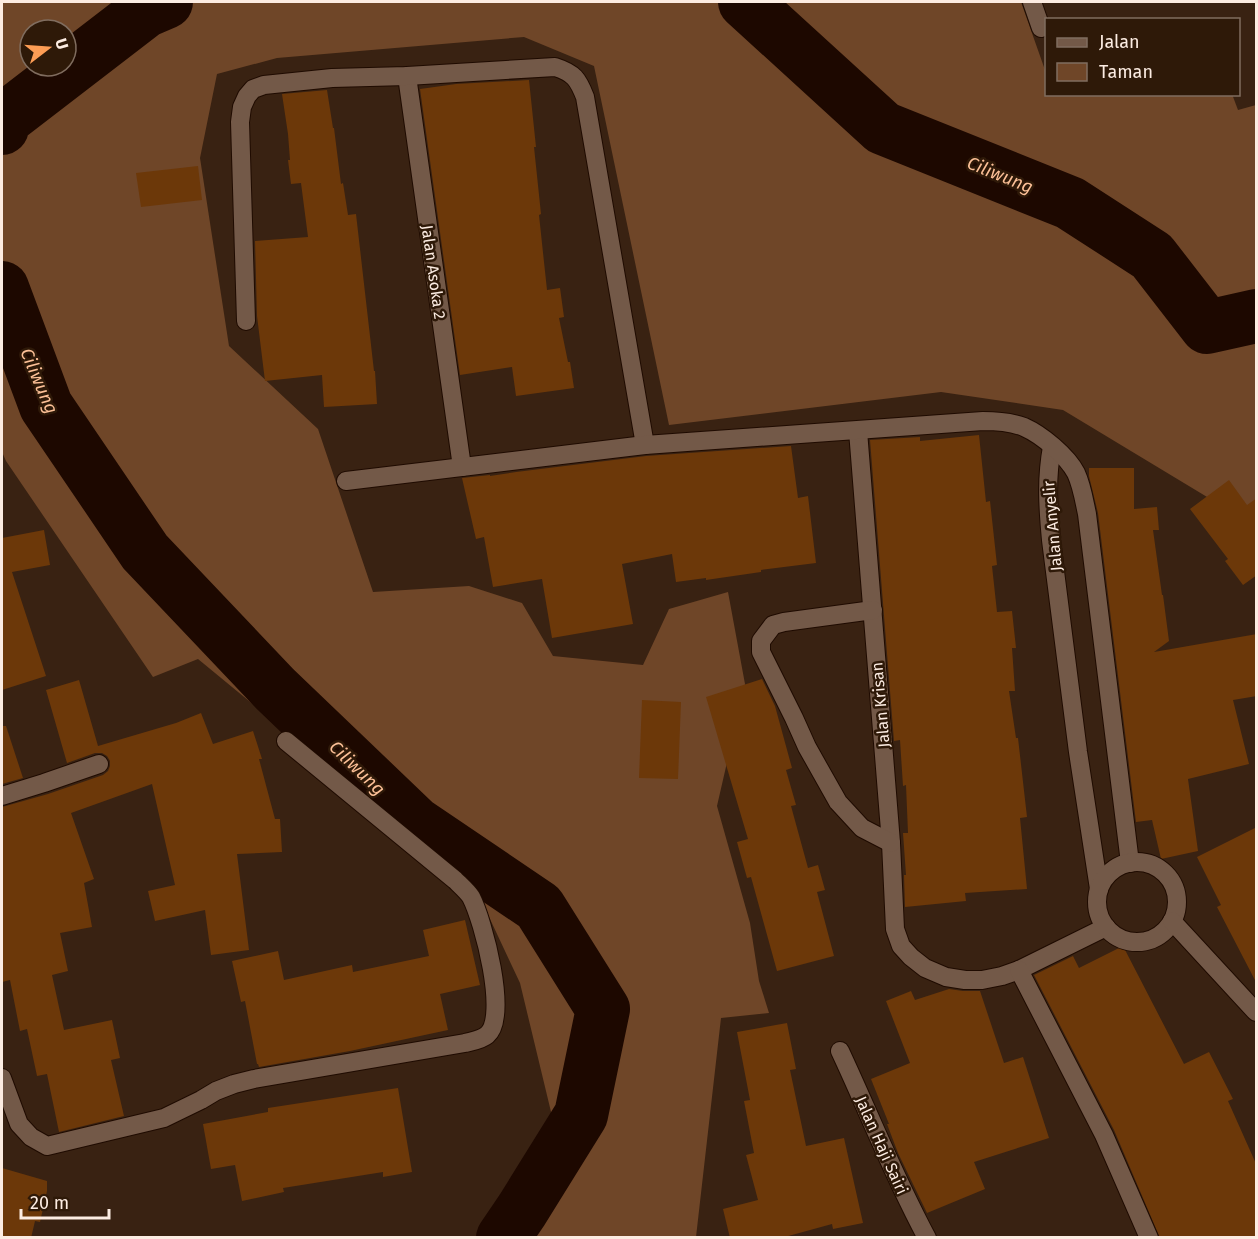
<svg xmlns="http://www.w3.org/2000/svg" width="1258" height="1239" font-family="'Fira Sans',sans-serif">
	<rect width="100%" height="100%" fill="#392212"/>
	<!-- green -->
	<path fill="#6f4628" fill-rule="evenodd" d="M2,2H1021L1045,70H1046V94H1232L1238,110L1256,105V504L1227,509L1063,410L941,392L669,425L594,66L524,37L277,58L217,74L200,158L229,346L318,429L373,592L469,586L522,603L553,656L643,665L669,609L728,592L745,684L717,806L750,923L759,981L769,1013L721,1018L696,1237H477L552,1116L520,983L475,887L198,659L153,677L6,461L2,452ZM30,30H66V66H30Z"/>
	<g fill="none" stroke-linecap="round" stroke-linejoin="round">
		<!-- river -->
		<g stroke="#1d0800" stroke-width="54">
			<path d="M745,2L883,128L1070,203L1152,256L1207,327L1256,316"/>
			<path d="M2,128V121L145,11L166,2"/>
			<path d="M2,288L46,406L145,552L275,689L415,823L539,907L603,1009L581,1115L522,1210L503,1238"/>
		</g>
	</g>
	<!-- building -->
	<g fill="#6c3809">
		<path d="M529,80L536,147H534L541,214L539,215L547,290L560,288L564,317L559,318L568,362H570L574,388L516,396L512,367L460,375L420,89L456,84Z"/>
		<path d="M327,90L333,128H334L341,184L343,183L348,215L356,214L374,371H375L377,404L324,407L322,375L265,381L257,316L255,241L308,237L301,183L291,184L288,160H290L288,134L282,94Z"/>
		<path d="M198,166L202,200L141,207L136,173Z"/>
		<path d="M979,435L986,502L990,501L997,565L992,566L997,612L1012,611L1016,648H1012L1015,691H1009L1016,738H1018L1027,817L1020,818L1027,889L965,893L966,901L905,907L904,875H906L903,833H908L906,785L903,786L900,740L894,741L870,440L920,437V441Z"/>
		<path d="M791,446L798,498L808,496L816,563L761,570V572L706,580V578L676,582L672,554L622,564L633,624L552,638L542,579L493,587L484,537L476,539L462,478L490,475V476L516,472L646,456Z"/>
		<path d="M1089,468H1134V509L1157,507L1159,530H1153L1162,595H1163L1169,641L1154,652L1257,634V696L1233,700L1249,764L1188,779L1198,851L1161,859L1152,820L1136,822L1098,513L1089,476Z"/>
		<path d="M1229,480L1247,505L1257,498V575L1243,585L1225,561L1228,559L1190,509Z"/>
		<path d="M44,530L50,565L12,572L46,676L2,690V538Z"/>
		<path d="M762,679L775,706L792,768L786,770L796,805L791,806L808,868L818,865L825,890L817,892L834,956L777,971L751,877L747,878L737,842L748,839L706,697Z"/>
		<path d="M79,680L98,746L176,723L201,713L213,744L253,731L262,759H259L275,819H280L282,852L237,854L249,950L211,955L205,910L155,921L148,891L175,885L152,784L71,813L94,879L84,883L92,927L60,933L68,971L52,975L64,1030L112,1020L120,1058L111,1060L124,1116L59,1132L47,1074L37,1076L27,1029L20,1031L10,980L2,982V807L48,794L103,775L108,771L110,766V761L107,756L102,753H95L67,763L46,690Z"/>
		<path d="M642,700L681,702L678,779L639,778Z"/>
		<path d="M2,726H6L23,778L2,784Z"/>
		<path d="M1257,827V984L1217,907L1221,905L1197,857Z"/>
		<path d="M465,920L480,985L440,994L448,1030L350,1051L259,1067L258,1064H257L245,1001L241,1002L232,961L278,951L284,980L352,965L353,972L429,956L423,930Z"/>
		<path d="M1123,946L1184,1064L1209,1052L1233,1099L1228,1101L1257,1166V1238H1160L1114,1130L1034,975L1073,956L1079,968Z"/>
		<path d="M949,989L963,991H980L1004,1063L1023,1057L1049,1138L974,1162L985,1189L927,1213L898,1153L887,1124H889L871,1079L910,1063L886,1001L911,991L915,1000Z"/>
		<path d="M787,1023L796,1069L790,1070L806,1146L844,1138L863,1223L833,1229L832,1224L781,1238H730L723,1209L758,1200L746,1155L754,1153L744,1101L750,1100L737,1032Z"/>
		<path d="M398,1088L412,1172L383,1177V1172L283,1188L284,1192L242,1201L235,1165L211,1169L203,1124L268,1112V1108Z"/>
		<path d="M2,1168L47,1181V1191L40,1222L35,1221L31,1238H2Z"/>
	</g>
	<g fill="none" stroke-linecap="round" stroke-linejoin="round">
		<!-- street casing -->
		<g stroke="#1f0b00" stroke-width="20">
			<g id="street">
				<path d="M1032,2L1041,28"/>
				<path d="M407,76L462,467"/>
				<path d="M246,321L240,122L242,107L247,96L253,89L264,85L332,78L407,76L555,67C574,73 578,79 585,97L645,445"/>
				<path d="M858,431L891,843L895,929L901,946L911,957L925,968L946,977L965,980H982L1002,976L1019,970L1106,927"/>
				<path d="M1052,447C1046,479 1048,508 1051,540L1078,752L1099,889"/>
				<path d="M346,481L645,445L983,421C997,421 1011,422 1024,427C1042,435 1067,456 1076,473C1082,486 1084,500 1087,514L1130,863"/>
				<path d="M873,610L784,622L773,625L761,641V652L794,718L807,747L838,802L862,828L891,843"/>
				<path d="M2,796L44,783L99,764"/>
				<circle cx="1137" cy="902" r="40"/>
				<path d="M1172,921L1256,1012"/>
				<path d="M1019,970L1104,1135L1149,1238"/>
				<path d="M840,1051C869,1113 894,1177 927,1238"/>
				<path d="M2,1078L19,1124L31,1137L47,1146L164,1118L201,1100L216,1091L234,1084L254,1079L465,1043C472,1041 481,1040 487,1035C509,1017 483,920 471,897C467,891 460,885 455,880L286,741"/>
			</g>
		</g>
		<!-- street -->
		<use href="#street" stroke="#735948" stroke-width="18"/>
	</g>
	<g text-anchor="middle" stroke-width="5" stroke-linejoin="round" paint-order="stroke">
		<!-- street labels -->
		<g font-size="16" fill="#fcece2" stroke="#2e1908">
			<text transform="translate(434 272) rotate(82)" y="6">Jalan Asoka 2</text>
			<text transform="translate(1052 526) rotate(-95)" y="6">Jalan Anyelir</text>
			<text transform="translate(880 705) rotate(-95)" y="6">Jalan Krisan</text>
			<text transform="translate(882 1145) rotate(66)" y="6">Jalan Haji Sairi</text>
		</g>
		<!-- water labels -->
		<g font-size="18" font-style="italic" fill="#fcc097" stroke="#2e1908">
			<text transform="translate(1000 175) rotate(22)" y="6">Ciliwung</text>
			<text transform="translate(39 381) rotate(67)" y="6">Ciliwung</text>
			<text transform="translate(357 768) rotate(44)" y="6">Ciliwung</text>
		</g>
	</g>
	<!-- border -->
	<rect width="1258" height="1239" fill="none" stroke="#fcece2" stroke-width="6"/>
	<!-- legend -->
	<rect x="1045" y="18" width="195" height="78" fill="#2e1908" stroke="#806d5f" stroke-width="1.5"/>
	<rect x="1057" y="38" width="30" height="9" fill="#735948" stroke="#806d5f" stroke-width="1.5"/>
	<text x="1099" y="48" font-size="18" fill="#fcece2">Jalan</text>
	<rect x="1057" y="63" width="30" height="18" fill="#6f4628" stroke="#806d5f" stroke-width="1.5"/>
	<text x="1099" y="78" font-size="18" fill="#fcece2">Taman</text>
	<!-- north arrow -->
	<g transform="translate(48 48) rotate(73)"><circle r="28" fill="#2e1908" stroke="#806d5f" stroke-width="1.5"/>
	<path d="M0-4.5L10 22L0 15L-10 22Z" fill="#fd9d55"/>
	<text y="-9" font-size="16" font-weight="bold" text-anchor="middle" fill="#fcece2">U</text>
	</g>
	<!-- scale -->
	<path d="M21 1209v9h88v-9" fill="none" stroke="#fcece2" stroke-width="3"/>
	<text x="30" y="1209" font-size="18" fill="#fcece2" stroke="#2e1908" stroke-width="4.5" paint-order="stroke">20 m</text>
</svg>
